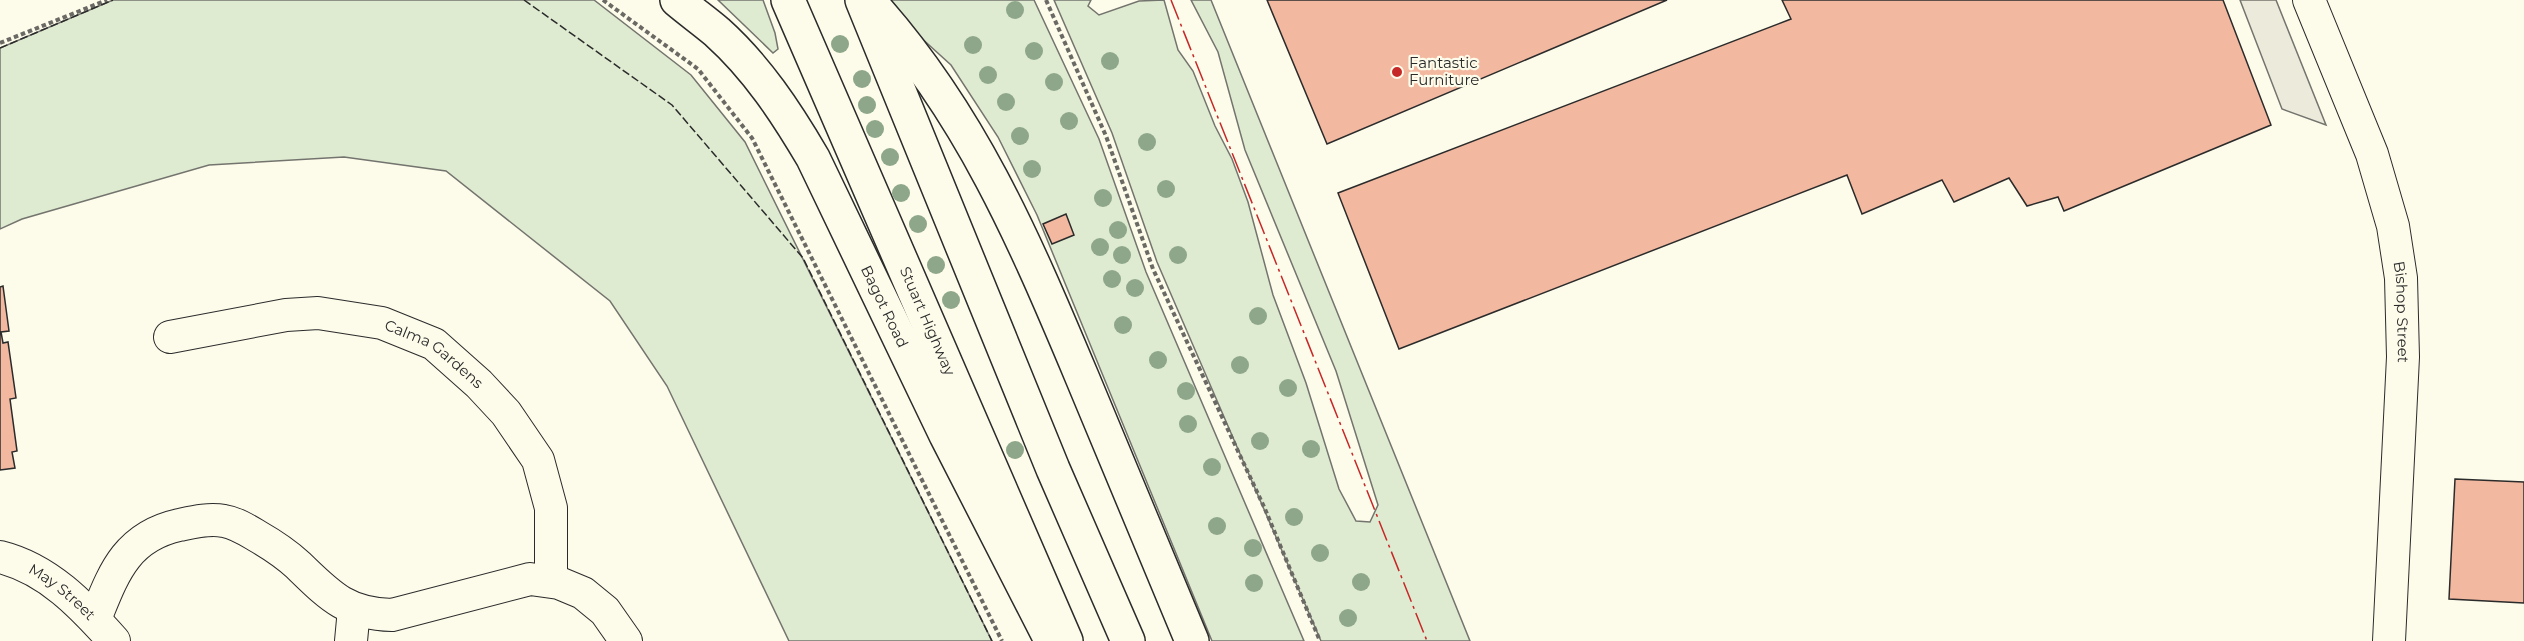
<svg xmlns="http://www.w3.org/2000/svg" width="2524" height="641" font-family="Montserrat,sans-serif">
	<rect width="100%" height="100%" fill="#fdfbea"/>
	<!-- green -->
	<g fill="#deebd1" stroke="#74746e" stroke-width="1.5">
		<path d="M113,0H594L691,75L745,142L992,641H789L667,386L610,301L446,171L344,157L209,165L22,219L0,229V48Z"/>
		<path d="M718,0H763L775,33L778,49L773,53Z"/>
		<path d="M889,0H1034L1099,139L1146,272L1304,641H1212L1037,215L998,137L951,65L918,35Z"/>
		<path d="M1054,0H1091L1088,6L1099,15L1139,1L1164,0L1178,50L1193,71L1215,126L1232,159L1248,202L1273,295L1306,383L1339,489L1356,521L1370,522L1378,505L1336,371L1245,150L1218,52L1191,0H1211L1470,641H1321L1157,262L1112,133Z"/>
	</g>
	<!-- parking -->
	<path fill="#eceadb" stroke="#74746e" stroke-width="1.5" d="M2240,0H2276L2326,125L2282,109Z"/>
	<!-- building -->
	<g fill="#f2b8a0" stroke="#2b2b2b" stroke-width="1.5">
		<path d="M1267,0H1667L1327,144Z"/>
		<path d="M1782,0H2223L2271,125L2064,211L2058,197L2027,206L2009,178L1954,202L1942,180L1862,214L1847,175L1399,349L1338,193L1791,19Z"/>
		<path d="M1066,214L1074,235L1052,244L1043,224Z"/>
		<path d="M3,286L9,331L1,332L3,343L8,342L16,398L10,399L17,451L12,452L15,468L0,470V287Z"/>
		<path d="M2455,479L2524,482V603L2449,599Z"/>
	</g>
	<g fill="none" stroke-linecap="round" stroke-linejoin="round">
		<!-- street casing -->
		<g stroke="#2b2b2b" stroke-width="34">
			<g id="street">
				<path id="s1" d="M2309,0L2372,154L2393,226L2401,278L2403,357L2389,641"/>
				<path id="s2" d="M170,337L286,315L318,313L382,323L434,344L479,384L506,413L538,460L551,508V581"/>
				<path id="s3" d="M0,557C48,569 82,605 114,641"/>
				<path d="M95,619C113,575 125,537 179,525C193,522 209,518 224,521C236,523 247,530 257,536C271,544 286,554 298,565C329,595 346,614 392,615L530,579L559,583L583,593L605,611L626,641"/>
				<path d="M351,641L354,609"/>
			</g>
		</g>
		<!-- secondary casing -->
		<g stroke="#2b2b2b" stroke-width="36">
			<g id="secondary">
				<path id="s4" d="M677,0C690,11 704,21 717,32C757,68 786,112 813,158L946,435L1050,638"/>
				<path d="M868,0C970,112 1024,239 1082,377C1118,465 1155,553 1192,641"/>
			</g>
		</g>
		<!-- highway casing -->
		<g stroke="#2b2b2b" stroke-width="36">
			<g id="highway">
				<path id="s5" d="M788,0L1066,641"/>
				<path d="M862,0L1053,469L1128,641"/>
			</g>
		</g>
		<!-- path -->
		<g stroke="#6a6964" stroke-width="4" stroke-dasharray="4.5 3" stroke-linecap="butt">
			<path d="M603,0L698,69L752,138L1002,641"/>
			<path d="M1046,0L1106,136L1153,269L1265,509L1320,641"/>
			<path d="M0,43L107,0"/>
		</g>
		<!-- street -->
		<use href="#street" stroke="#fdfbea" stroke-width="32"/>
		<!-- secondary -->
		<use href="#secondary" stroke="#fdfbea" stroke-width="33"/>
		<!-- highway -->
		<use href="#highway" stroke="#fdfbea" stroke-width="33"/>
		<!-- fence -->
		<g stroke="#2b2b2b" stroke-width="1.5" stroke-dasharray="8 3" stroke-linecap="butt">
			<path d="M524,0L672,105L803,258L992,641"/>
			<path d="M0,48L113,0"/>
		</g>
		<!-- power -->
		<path stroke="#c62828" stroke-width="1.5" stroke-dasharray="21 4.5 3 4.5" stroke-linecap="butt" d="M1171,0L1427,641"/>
	</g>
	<!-- trees -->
	<g fill="#8ea78a">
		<circle cx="1015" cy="10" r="9"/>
		<circle cx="840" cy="44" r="9"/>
		<circle cx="973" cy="45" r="9"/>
		<circle cx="1034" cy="51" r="9"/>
		<circle cx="1110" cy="61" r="9"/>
		<circle cx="988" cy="75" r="9"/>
		<circle cx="862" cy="79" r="9"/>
		<circle cx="1054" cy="82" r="9"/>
		<circle cx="1006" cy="102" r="9"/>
		<circle cx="867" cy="105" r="9"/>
		<circle cx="1069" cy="121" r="9"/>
		<circle cx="875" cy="129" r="9"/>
		<circle cx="1020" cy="136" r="9"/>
		<circle cx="1147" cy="142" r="9"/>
		<circle cx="890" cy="157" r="9"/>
		<circle cx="1032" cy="169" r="9"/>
		<circle cx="1166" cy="189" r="9"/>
		<circle cx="901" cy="193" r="9"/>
		<circle cx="1103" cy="198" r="9"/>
		<circle cx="918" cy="224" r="9"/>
		<circle cx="1118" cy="230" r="9"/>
		<circle cx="1100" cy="247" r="9"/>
		<circle cx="1122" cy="255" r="9"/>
		<circle cx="1178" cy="255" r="9"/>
		<circle cx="936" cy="265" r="9"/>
		<circle cx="1112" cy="279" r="9"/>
		<circle cx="1135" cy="288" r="9"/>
		<circle cx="951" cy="300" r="9"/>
		<circle cx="1258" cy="316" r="9"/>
		<circle cx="1123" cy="325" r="9"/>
		<circle cx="1158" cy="360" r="9"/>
		<circle cx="1240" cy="365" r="9"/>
		<circle cx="1288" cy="388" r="9"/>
		<circle cx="1186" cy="391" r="9"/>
		<circle cx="1188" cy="424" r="9"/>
		<circle cx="1260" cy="441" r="9"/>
		<circle cx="1311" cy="449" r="9"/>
		<circle cx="1015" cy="450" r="9"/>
		<circle cx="1212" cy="467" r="9"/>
		<circle cx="1294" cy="517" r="9"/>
		<circle cx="1217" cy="526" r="9"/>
		<circle cx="1253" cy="548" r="9"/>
		<circle cx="1320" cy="553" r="9"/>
		<circle cx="1361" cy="582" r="9"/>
		<circle cx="1254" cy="583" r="9"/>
		<circle cx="1348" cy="618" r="9"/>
	</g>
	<!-- markers -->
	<circle fill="#c62828" stroke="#fdfbea" stroke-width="2" cx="1397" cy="72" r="6"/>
	<g text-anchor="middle" stroke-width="4.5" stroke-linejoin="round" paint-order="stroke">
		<!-- poi labels -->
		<g font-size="15" fill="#2b2b2b" stroke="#fdfbea" text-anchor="start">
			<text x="1409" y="68">Fantastic<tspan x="1409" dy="17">Furniture</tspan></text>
		</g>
		<!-- street labels -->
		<g font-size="15" fill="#2b2b2b" stroke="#fdfbea">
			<text dy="5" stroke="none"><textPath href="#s4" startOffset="375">Bagot Road</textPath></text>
			<text dy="5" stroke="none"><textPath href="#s1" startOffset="328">Bishop Street</textPath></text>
			<text dy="5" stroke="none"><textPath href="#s5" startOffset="350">Stuart Highway</textPath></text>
			<text dy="5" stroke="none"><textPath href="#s2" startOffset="276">Calma Gardens</textPath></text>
			<text dy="5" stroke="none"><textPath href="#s3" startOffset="72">May Street</textPath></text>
		</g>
	</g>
</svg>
